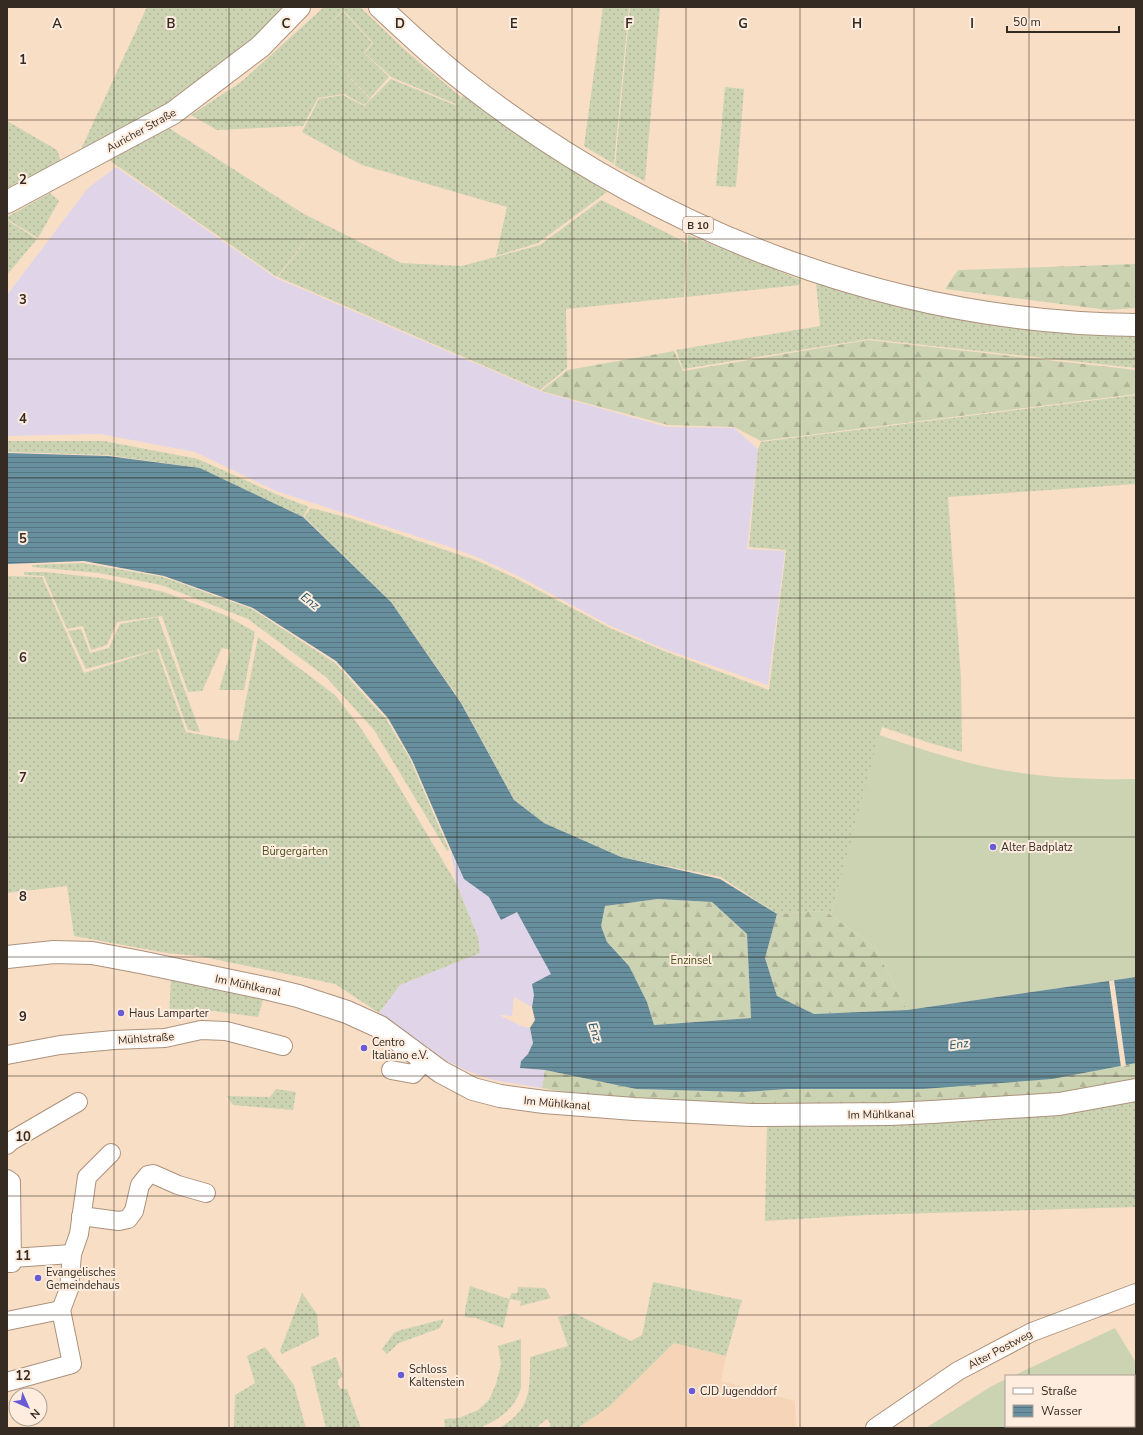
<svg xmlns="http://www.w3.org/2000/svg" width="1143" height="1435" font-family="'Nunito Sans',sans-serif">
	<defs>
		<pattern id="grass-dots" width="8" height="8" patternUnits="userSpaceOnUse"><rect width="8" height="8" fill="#ccd3b2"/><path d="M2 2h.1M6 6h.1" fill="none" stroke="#b0b599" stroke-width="1.8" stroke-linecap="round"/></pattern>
		<pattern id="forest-firs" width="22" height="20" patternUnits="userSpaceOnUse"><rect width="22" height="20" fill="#ccd3b2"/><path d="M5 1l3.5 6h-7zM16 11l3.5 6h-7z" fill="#b0b599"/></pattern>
		<pattern id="water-rules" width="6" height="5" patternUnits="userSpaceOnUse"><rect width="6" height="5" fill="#688f9d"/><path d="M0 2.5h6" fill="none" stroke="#567580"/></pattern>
	</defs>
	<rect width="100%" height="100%" fill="#f9dec6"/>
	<!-- commercial -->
	<g fill="#e0d4e9">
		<path d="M116,167L276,278L542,392L667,427L734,428L758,449L747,549L785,551L768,685L664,649L611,626L518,576L479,558L453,548L276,491L195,452L100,434L7,436V295L88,188Z"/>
		<path d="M451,850L464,878L489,897L501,920L517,911L551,974L534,995L532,1007L514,997L512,1016L499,1015L521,1026L530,1028L533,1043L528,1054L521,1061L520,1068L545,1070L542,1088L493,1080L465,1070L449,1062L379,1013L400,985L480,953L478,937L456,883Z"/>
	</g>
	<!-- built -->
	<path fill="#f6d4b7" d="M674,1343L726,1356L721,1381L795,1401L796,1428H578L610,1406Z"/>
	<!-- grass -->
	<g fill="url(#grass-dots)">
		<path d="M147,7H288L253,42L164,108L84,149L82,147Z"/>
		<path d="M324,7H360L406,51L461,97L456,104L391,77L365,53L373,43L343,10L326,28L343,11L372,43L364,53L389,77L370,98L314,40L370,99L364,105L344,94L318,98L303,126L217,130L191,115L241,82Z"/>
		<path d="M603,7H629L614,164L584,146Z"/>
		<path d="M630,7H660L645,181L615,166Z"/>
		<path d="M391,79L455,105L464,95L538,149L607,192L538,243L496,256L507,207L362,165L302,132L319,99L343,95L364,106Z"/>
		<path d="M725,87L744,89L736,187L716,186Z"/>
		<path d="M7,121L57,150L61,161L7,188Z"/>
		<path d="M169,128L304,214L320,222L277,277L109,160Z"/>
		<path d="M50,193L59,201L38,238L7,219V217Z"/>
		<path d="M601,200L687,243L684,297L566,309L567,368L540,390L278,277L320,222L401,263L462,266L540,245Z"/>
		<path d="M7,220L37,239L7,275Z"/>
		<path d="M688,235L801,280L799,285L686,297Z"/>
		<path d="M816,282L894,304L964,320L1062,332L1136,335V368L869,339L683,369L676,350L820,326Z"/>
		<path d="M1136,395V484L948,497L961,678L962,752L930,743L882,727L831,915L825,911L777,914L721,877L621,857L544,823L514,800L461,702L391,602L304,517L311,508L353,519L478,561L517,579L610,628L664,651L769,690L786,550L749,547L758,449L761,442Z"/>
		<path d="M7,441H104L198,459L278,495L309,507L303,517L200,468L108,455L7,452Z"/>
		<path d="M83,563L163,577L252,609L335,663L386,719L410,759L449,850L447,851L374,730L326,677L248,619L161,585L99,573L32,567V565Z"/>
		<path d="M24,572H45L101,578L164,592L227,616L255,632L244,690H219L231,650L222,648L202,691L188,692L162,616L117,622L107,645L91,650L83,626L67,629L44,576L24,575Z"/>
		<path d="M7,576L42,577L84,673L157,650L186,732L238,741L258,637L335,695L358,724L392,775L456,883L478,937L480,953L400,985L379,1013L335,984L199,956L167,953L74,936L67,886L7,893Z"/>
		<path d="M158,617L200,732L188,730L159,649L86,669L68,631L81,629L90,653L109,648L120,624Z"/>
		<path d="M171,977L264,996L258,1017L214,1011L182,1014L169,1017Z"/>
		<path d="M276,1089L296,1092L293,1110L233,1105L227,1096L270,1097Z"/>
		<path d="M1136,1100L1135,1207L866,1215L765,1221L767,1124Z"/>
		<path d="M653,1282L742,1300L726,1356L674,1343L610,1406L578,1428H550V1423L547,1419L538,1426L539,1428H499C531,1410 530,1390 530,1357L568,1346L558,1317L574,1313L631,1341L642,1335Z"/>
		<path d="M470,1286L509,1299L512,1293H517L518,1287L545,1288L551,1298L520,1306L521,1301L510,1299L503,1328L476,1318L465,1317V1310Z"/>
		<path d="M302,1293L317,1314L319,1336L282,1354L280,1351Z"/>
		<path d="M444,1319L440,1328L399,1343L387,1354L382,1349L394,1333L401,1330Z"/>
		<path d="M521,1339V1387C517,1407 497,1422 478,1428H445L444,1419L459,1418L478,1410L489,1400L496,1384L501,1364L498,1346Z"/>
		<path d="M265,1347L294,1385L306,1428H234L235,1395L255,1383L247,1356Z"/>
		<path d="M336,1357L343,1376L338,1380V1385L341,1389H347L361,1428H326L311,1367Z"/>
	</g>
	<!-- forest -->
	<g fill="url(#forest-firs)">
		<path d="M1136,264V308L1108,310L945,289L958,270Z"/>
		<path d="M868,340L1136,370V394L761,441L734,427L668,425L541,391L568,370L674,351L683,371Z"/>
		<path d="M658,899L712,902L747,934L751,1018L654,1025L647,1002L629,966L607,942L601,926L605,906Z"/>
		<path d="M825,911L875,947L907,1010L814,1014L777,996L765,958L777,914Z"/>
		<path d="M1136,1063V1080L1066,1092L965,1102L835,1106L732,1104L596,1097L542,1088L545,1070L636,1089L744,1092Z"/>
	</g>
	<!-- pitch -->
	<g fill="#ccd3b2">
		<path d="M879,735C904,743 929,752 955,759C1014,776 1075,780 1136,779V977L907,1010L875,947L831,915Z"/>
		<path d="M1115,1328L1136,1363V1428H926L990,1387L1006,1379V1426H1134V1376H1013Z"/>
	</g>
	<!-- water -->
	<path fill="url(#water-rules)" fill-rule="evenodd" d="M7,453L108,456L200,468L303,517L391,602L461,703L514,800L544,823L621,857L720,879L777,914L765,958L777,996L814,1014L907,1010L1136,977V1063L1052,1079L923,1089H788L744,1092L636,1089L545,1070L520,1068L521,1061L528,1054L533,1043L530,1028L535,1020L532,1007L534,995L532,984L551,974L517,912L501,920L489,897L464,879L451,850L412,760L388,718L336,661L253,608L164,576L84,561L7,564ZM658,899L712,902L747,934L751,1018L654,1025L647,1002L629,966L607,942L601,926L605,906Z"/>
	<!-- pier -->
	<path fill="#f9dec6" d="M1114,980L1126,1066L1121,1067L1109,981Z"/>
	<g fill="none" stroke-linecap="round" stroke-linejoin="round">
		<!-- minor casing -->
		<g stroke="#ac927d" stroke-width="20">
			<g id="minor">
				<path d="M7,1055L60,1045L114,1040L165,1038L201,1030L226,1031L283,1046"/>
				<path d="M391,1070L413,1074L425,1061"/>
				<path d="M7,1145L11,1141L78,1102"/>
				<path d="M7,1179L11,1182L12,1263H7"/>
				<path d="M81,1216L119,1221L128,1219L134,1211L140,1185L148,1175L153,1174L178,1185L206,1193"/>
				<path d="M12,1258L72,1254"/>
				<path d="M7,1321L61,1310"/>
				<path d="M7,1382L72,1364L61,1310L69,1289L72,1254L79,1234L87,1177L111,1153"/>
				<path d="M875,1428L958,1371L1032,1332L1136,1293"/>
			</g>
		</g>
		<!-- tertiary casing -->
		<g stroke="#ac927d" stroke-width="24">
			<g id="tertiary">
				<path d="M7,202L173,113L260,47L299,7"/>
				<path d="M7,957L54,952L92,953L140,962L269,989L298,996L347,1012L380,1027L441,1072L473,1089L500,1096L544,1102L634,1109L751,1115L890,1114L932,1112L1059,1104L1136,1090"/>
			</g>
		</g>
		<!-- primary casing -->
		<g stroke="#ac927d" stroke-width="24">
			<path id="primary" d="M380,7C408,33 435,59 465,82C656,232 893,323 1136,325"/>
		</g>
		<!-- minor -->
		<use href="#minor" stroke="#fff" stroke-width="18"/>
		<!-- tertiary -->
		<use href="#tertiary" stroke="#fff" stroke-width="22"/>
		<!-- primary -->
		<use href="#primary" stroke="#fff" stroke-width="22"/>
	</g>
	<!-- grid -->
	<path fill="none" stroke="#362b22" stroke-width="1" stroke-opacity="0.55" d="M114,7V1428M229,7V1428M343,7V1428M457,7V1428M572,7V1428M686,7V1428M800,7V1428M914,7V1428M1029,7V1376M7,120H1136M7,239H1136M7,359H1136M7,478H1136M7,598H1136M7,718H1136M7,837H1136M7,957H1136M7,1076H1136M7,1196H1136M7,1315H1136M1029,1426V1428"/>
	<!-- markers -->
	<g fill="#695bd5" stroke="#feeddf" stroke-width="1.5">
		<circle cx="993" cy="847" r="4"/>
		<circle cx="121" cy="1013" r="4"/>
		<circle cx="364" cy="1048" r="4"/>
		<circle cx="38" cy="1278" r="4"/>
		<circle cx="401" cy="1375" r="4"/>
		<circle cx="692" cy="1391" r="4"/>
	</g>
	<g text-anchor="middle" stroke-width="4" stroke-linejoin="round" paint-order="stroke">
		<!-- shield labels -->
		<rect fill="#feeddf" stroke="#72655b" stroke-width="1" x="683" y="217" width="30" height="16" rx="3"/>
		<g font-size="10" font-weight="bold" fill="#362b22">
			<text x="698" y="229">B 10</text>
		</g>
		<!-- street labels -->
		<g font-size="11" fill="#362b22" stroke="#feeddf">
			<text transform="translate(141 130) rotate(-29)" y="4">Auricher Straße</text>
			<text transform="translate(248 985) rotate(12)" y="4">Im Mühlkanal</text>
			<text transform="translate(146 1038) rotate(-4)" y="4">Mühlstraße</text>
			<text transform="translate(557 1103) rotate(5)" y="4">Im Mühlkanal</text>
			<text transform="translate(881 1114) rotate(-1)" y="4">Im Mühlkanal</text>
			<text transform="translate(1000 1349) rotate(-28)" y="4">Alter Postweg</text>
		</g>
		<!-- poi labels -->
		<g font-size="11" fill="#362b22" stroke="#feeddf" text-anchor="start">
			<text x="1001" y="851">Alter Badplatz</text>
			<text x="129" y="1017">Haus Lamparter</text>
			<text x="372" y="1046">Centro<tspan x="372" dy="13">Italiano e.V.</tspan></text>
			<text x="46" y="1276">Evangelisches<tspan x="46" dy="13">Gemeindehaus</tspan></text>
			<text x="409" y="1373">Schloss<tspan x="409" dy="13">Kaltenstein</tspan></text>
			<text x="700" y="1395">CJD Jugenddorf</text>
		</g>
		<!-- park labels -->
		<g font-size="11" fill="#48511a" stroke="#feeddf">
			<text x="295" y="855">Bürgergärten</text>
			<text x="691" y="964">Enzinsel</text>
		</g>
		<!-- water labels -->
		<g font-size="12" font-style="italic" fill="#1b5162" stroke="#feeddf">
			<text transform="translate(310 601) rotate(38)" y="4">Enz</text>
			<text transform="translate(595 1032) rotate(73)" y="4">Enz</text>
			<text transform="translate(959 1044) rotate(-7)" y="4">Enz</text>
		</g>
	</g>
	<g font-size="13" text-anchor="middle" font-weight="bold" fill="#362b22" stroke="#feeddf" stroke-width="4" stroke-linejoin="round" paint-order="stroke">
		<text x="57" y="28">A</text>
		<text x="171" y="28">B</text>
		<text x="286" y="28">C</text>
		<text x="400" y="28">D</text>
		<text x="514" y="28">E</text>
		<text x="629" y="28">F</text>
		<text x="743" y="28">G</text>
		<text x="857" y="28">H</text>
		<text x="972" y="28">I</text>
		<text x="23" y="64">1</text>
		<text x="23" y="184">2</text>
		<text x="23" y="304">3</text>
		<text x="23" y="423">4</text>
		<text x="23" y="543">5</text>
		<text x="23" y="662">6</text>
		<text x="23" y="782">7</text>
		<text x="23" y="901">8</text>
		<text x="23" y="1021">9</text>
		<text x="23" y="1141">10</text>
		<text x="23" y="1260">11</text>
		<text x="23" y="1380">12</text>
	</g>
	<!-- border -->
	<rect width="1143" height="1435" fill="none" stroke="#362b22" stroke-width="16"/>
	<!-- legend -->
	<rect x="1005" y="1375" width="130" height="52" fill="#feeddf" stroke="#ae9f93"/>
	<rect x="1013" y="1388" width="20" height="6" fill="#ffffff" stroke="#ae9f93"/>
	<text x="1041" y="1395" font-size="12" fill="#362b22">Straße</text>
	<rect x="1013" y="1405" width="20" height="12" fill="url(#water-rules)" stroke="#ae9f93"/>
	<text x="1041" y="1415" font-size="12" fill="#362b22">Wasser</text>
	<!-- north arrow -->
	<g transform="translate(28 1407) rotate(135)"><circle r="19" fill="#feeddf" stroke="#ae9f93"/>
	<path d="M0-3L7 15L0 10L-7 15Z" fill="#695bd5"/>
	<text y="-6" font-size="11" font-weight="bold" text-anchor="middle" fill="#362b22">N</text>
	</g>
	<!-- scale -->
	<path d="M1007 26v6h112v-6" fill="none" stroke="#362b22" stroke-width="2"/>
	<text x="1013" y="26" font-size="12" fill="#362b22" stroke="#feeddf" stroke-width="3" paint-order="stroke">50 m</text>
</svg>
